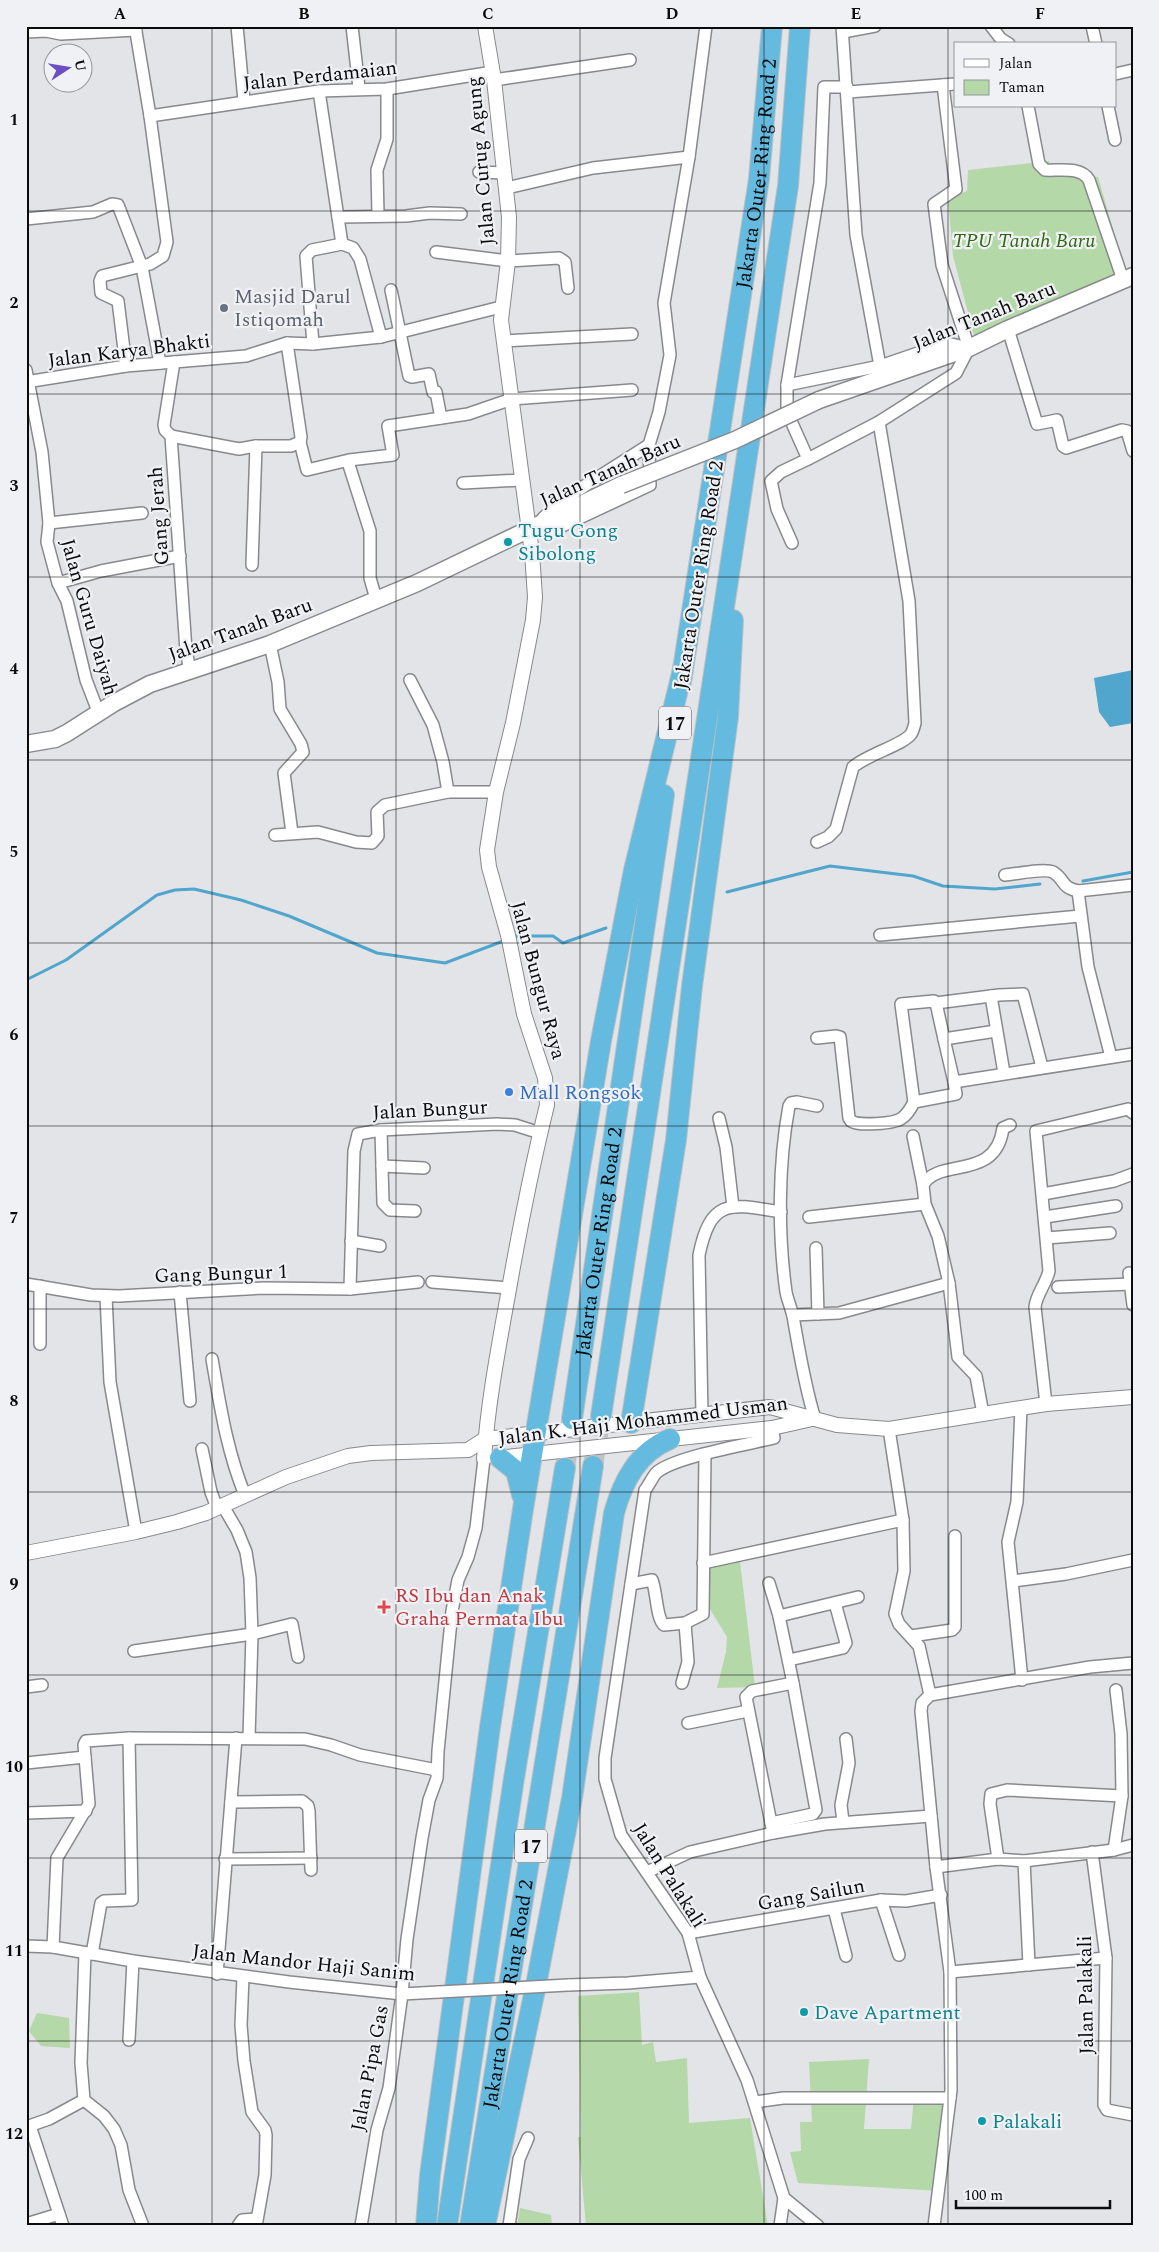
<svg xmlns="http://www.w3.org/2000/svg" width="1159" height="2252" font-family="Spectral,serif">
	<rect width="100%" height="100%" fill="#e3e4e7"/>
	<!-- green -->
	<g fill="#b4d8a7">
		<path d="M1049,161L1052,174L1098,177L1126,274L975,339L953,256L948,198L967,191L968,170Z"/>
		<path d="M740,1562L755,1687L717,1688L726,1652L727,1637L710,1609L705,1569Z"/>
		<path d="M639,1992L642,2045L653,2042L656,2062L687,2058L689,2123L750,2118L768,2226H586L578,2137H581L578,1996Z"/>
		<path d="M37,2013L69,2018L70,2048L41,2046L29,2031Z"/>
		<path d="M869,2059L864,2129H911L914,2098L956,2099L942,2191L798,2183L790,2152L801,2151L800,2122H812L809,2062Z"/>
		<path d="M520,2208L551,2215L552,2226H517Z"/>
	</g>
	<!-- water -->
	<path fill="#50a6cd" d="M1133,670V723L1110,727L1099,712L1094,678Z"/>
	<g fill="none" stroke-linecap="round" stroke-linejoin="round">
		<!-- stream -->
		<g stroke="#50a6cd" stroke-width="3">
			<path d="M1083,881L1133,872"/>
			<path d="M727,892L830,866L913,876L943,886L995,889L1040,884"/>
			<path d="M511,938L517,936H553L563,943L606,928"/>
			<path d="M26,980L66,960L157,895L175,890L194,889L241,900L289,916L377,953L445,963L506,940"/>
		</g>
		<!-- motorway-tunnel -->
		<g stroke="#c3c3c6" stroke-width="20" stroke-dasharray="20 10" stroke-linecap="butt">
			<path d="M593,1466L601,1416"/>
			<path d="M565,1468L572,1419"/>
		</g>
		<!-- minor casing -->
		<g stroke="#88898c" stroke-width="14">
			<g id="minor">
				<path d="M237,26L244,101"/>
				<path d="M352,26L359,88"/>
				<path d="M842,26L856,235L880,366"/>
				<path d="M991,26L1001,39L1009,44"/>
				<path d="M1092,26L1096,44"/>
				<path d="M26,32L46,31L61,34L136,30"/>
				<path d="M843,32L875,26"/>
				<path d="M1115,74L1133,70"/>
				<path d="M494,80L630,60"/>
				<path d="M847,87H824L820,183L787,385V412L808,459L879,422L956,373L969,348L942,265L934,204L956,189L943,85"/>
				<path d="M319,91L342,244"/>
				<path d="M848,92L955,84"/>
				<path d="M1028,106L1039,164L1045,170C1059,171 1081,166 1089,180L1123,280"/>
				<path d="M1108,106L1115,140"/>
				<path d="M150,116L319,91L387,89L493,72"/>
				<path d="M479,172L505,173"/>
				<path d="M507,188L593,168L689,157"/>
				<path d="M378,215L377,170L387,139V89"/>
				<path d="M338,217L406,216L430,213L461,214"/>
				<path d="M26,219L93,212L112,204L118,205L142,267L160,363"/>
				<path d="M436,252L508,261L559,258L565,262L568,288"/>
				<path d="M391,290L409,376L412,377L429,374L433,392H436L441,418"/>
				<path d="M1008,329L1037,424L1057,420L1063,446L1066,448L1122,430L1127,431L1133,451"/>
				<path d="M503,341L632,334"/>
				<path d="M313,344L306,256L312,250L342,244L353,248L360,259L381,337"/>
				<path d="M174,362L164,425L165,430L171,436L186,650L190,671"/>
				<path d="M126,366L118,301L101,293L100,281L102,276L150,264L163,256L167,242L150,116L135,26"/>
				<path d="M26,370L42,452L49,523L47,542L58,583L67,601L86,680L99,714"/>
				<path d="M26,382L126,366L246,356L287,343L313,344L381,337L501,307"/>
				<path d="M787,385L880,366L947,343L969,348"/>
				<path d="M171,436L239,449L256,446H291L300,442L301,437L287,343"/>
				<path d="M300,442L307,470L349,460L393,455L388,426L468,414L512,399L632,390"/>
				<path d="M348,462L370,531V578L376,599"/>
				<path d="M463,483L522,480"/>
				<path d="M543,518L561,501L649,445"/>
				<path d="M49,523L142,513"/>
				<path d="M533,530L556,529L650,485L649,445L659,412L670,355L664,303L689,157L706,26"/>
				<path d="M792,543L777,509L771,481L781,472L808,459"/>
				<path d="M252,565L256,446"/>
				<path d="M58,583L101,571L180,556"/>
				<path d="M270,644L278,682L280,709L301,744L303,752L284,773L292,833"/>
				<path d="M410,680L433,725L443,762L448,792"/>
				<path d="M275,835L318,832L356,842L372,843L378,836L377,812L385,805L448,792H496"/>
				<path d="M817,842L828,837L836,829L853,767C868,754 903,745 911,734C913,731 914,727 915,723L909,601L879,422"/>
				<path d="M1005,875C1016,874 1045,868 1053,872C1065,879 1061,888 1078,891L1133,885"/>
				<path d="M1078,891L1088,967L1111,1057"/>
				<path d="M880,935L1080,916"/>
				<path d="M991,996L1004,1073"/>
				<path d="M936,1003L999,995L1023,994L1042,1067"/>
				<path d="M817,1038L836,1036L840,1037L849,1118L851,1121C858,1126 895,1124 902,1118C908,1114 911,1108 914,1102L956,1094L954,1082L1133,1054"/>
				<path d="M944,1039L954,1082"/>
				<path d="M914,1102L901,1004L934,1001L936,1003L944,1039L996,1031"/>
				<path d="M719,1118L726,1147L733,1207"/>
				<path d="M381,1130L383,1203L390,1210L415,1211"/>
				<path d="M913,1136L923,1185"/>
				<path d="M382,1166L424,1168"/>
				<path d="M1043,1194L1114,1181L1133,1174"/>
				<path d="M809,1217L925,1204"/>
				<path d="M1045,1217L1116,1206"/>
				<path d="M1047,1238L1110,1233"/>
				<path d="M351,1241L380,1246"/>
				<path d="M816,1248L818,1314"/>
				<path d="M1129,1273L1133,1305"/>
				<path d="M432,1282L509,1288"/>
				<path d="M26,1284L91,1295L119,1296L264,1288L350,1289L418,1282"/>
				<path d="M40,1286V1344"/>
				<path d="M1058,1287L1131,1284"/>
				<path d="M350,1289L354,1151L358,1134L381,1130L497,1124L515,1125L540,1133"/>
				<path d="M180,1292L190,1401"/>
				<path d="M106,1296L110,1382L136,1532"/>
				<path d="M793,1315L839,1313L949,1283"/>
				<path d="M212,1359C220,1405 227,1452 245,1495"/>
				<path d="M1046,1404L1035,1307C1036,1295 1046,1284 1049,1271L1036,1131L1128,1109L1133,1113"/>
				<path d="M1021,1408L1017,1502L1008,1542L1022,1680"/>
				<path d="M983,1414L976,1376L958,1357L949,1283L938,1236L925,1204L923,1185C938,1157 996,1182 1003,1128L1010,1125"/>
				<path d="M702,1415L699,1255C711,1197 731,1204 781,1212"/>
				<path d="M815,1419C805,1387 800,1355 794,1322C793,1312 788,1302 786,1292C778,1234 778,1165 789,1106L791,1103L797,1102L817,1106"/>
				<path d="M772,1428L774,1438C749,1444 673,1457 656,1473C652,1478 649,1485 645,1490L605,1758V1779L621,1835L688,1933L700,1977L747,2080L784,2198L818,2226"/>
				<path d="M889,1429L903,1520L904,1571L895,1614L899,1624L919,1646L930,1695"/>
				<path d="M202,1449L211,1492L217,1508"/>
				<path d="M223,1506L237,1530L246,1552L250,1578L252,1634L249,1738"/>
				<path d="M703,1563L903,1520"/>
				<path d="M1013,1581L1066,1574L1133,1560"/>
				<path d="M769,1583L779,1616L793,1683L752,1691L746,1697L773,1833"/>
				<path d="M631,1584L652,1580C657,1592 656,1618 664,1625L685,1623L703,1614L705,1454"/>
				<path d="M779,1616L858,1597"/>
				<path d="M911,1636L952,1630L955,1627V1536"/>
				<path d="M134,1651L252,1634L292,1624L298,1657"/>
				<path d="M789,1660L843,1648L846,1643L835,1603"/>
				<path d="M682,1683L688,1662L685,1623"/>
				<path d="M26,1687L42,1685"/>
				<path d="M688,1723L748,1711"/>
				<path d="M26,1763L85,1757"/>
				<path d="M231,1802L302,1801L308,1806L309,1811L311,1870"/>
				<path d="M26,1813L86,1811"/>
				<path d="M843,1822L841,1805L849,1763L846,1739"/>
				<path d="M771,1823L813,1814L816,1810L793,1683"/>
				<path d="M1114,1850L1122,1796L1121,1734L1116,1690"/>
				<path d="M1092,1852L1106,1958L1104,2105L1107,2110L1133,2115"/>
				<path d="M225,1859L311,1858"/>
				<path d="M998,1859L990,1804L991,1794L1007,1790L1122,1796"/>
				<path d="M1024,1861L1029,1965"/>
				<path d="M936,1867L998,1859L1024,1861L1114,1850L1133,1845"/>
				<path d="M647,1872L690,1852L773,1833L825,1824L931,1816"/>
				<path d="M881,1900L899,1955"/>
				<path d="M834,1909L846,1956"/>
				<path d="M688,1933L881,1900L906,1901L941,1895"/>
				<path d="M26,1946L53,1947L133,1961L289,1982L402,1994L439,1992"/>
				<path d="M53,1947L57,1858L89,1804L84,1745L86,1741L129,1738L305,1739L331,1745L360,1755L437,1770"/>
				<path d="M85,1953L81,2063L84,2100L104,2116L114,2129L121,2145L129,2190L143,2226"/>
				<path d="M92,1954L101,1903L104,1901L132,1900L129,1738"/>
				<path d="M950,1972L1106,1958"/>
				<path d="M217,1974L236,1738"/>
				<path d="M243,1977L241,2025L244,2061L252,2112L265,2130L266,2135L265,2175L256,2226"/>
				<path d="M568,1985L628,1983L700,1977"/>
				<path d="M129,2040L133,1961"/>
				<path d="M755,2102L783,2098H950"/>
				<path d="M30,2126L63,2226"/>
				<path d="M26,2127L49,2119L84,2100"/>
				<path d="M26,2224L59,2214"/>
				<path d="M238,2226L242,2220L257,2219"/>
				<path d="M361,2226L377,2130L389,2088L402,1994L407,1939L422,1838L429,1800L437,1778L438,1751L452,1611L458,1580L468,1557L476,1528L484,1459"/>
				<path d="M509,2226L519,2159L528,2138"/>
				<path d="M780,2226L784,2198"/>
				<path d="M934,2226L951,2090L950,1972L936,1867L921,1711L922,1703L930,1695L1090,1667L1133,1663"/>
			</g>
		</g>
		<!-- tertiary casing -->
		<g stroke="#88898c" stroke-width="16">
			<g id="tertiary">
				<path d="M496,1458L772,1428L812,1419"/>
				<path d="M484,1459C488,1401 499,1345 509,1289C520,1227 532,1166 547,1105L545,1078L524,1014L508,935L489,867L487,850L496,792L513,723L533,620L535,597L532,553L501,320L508,261L509,217L494,80L485,26"/>
				<path d="M26,1553L136,1532L177,1522L206,1513L286,1477L348,1456L371,1453L468,1450L485,1439L770,1407L837,1425L889,1429L1046,1404L1133,1397"/>
			</g>
		</g>
		<!-- secondary casing -->
		<g stroke="#88898c" stroke-width="19">
			<g id="secondary">
				<path d="M819,400L969,348L1008,329L1133,276"/>
				<path d="M26,744L55,739L67,733L114,703L150,684L270,644L417,583L621,485"/>
			</g>
		</g>
		<!-- motorway casing -->
		<g stroke="#c0c0c0" stroke-width="22">
			<g id="motorway">
				<path id="s1" d="M681,682L759,179L772,26"/>
				<path d="M601,1416L788,186L800,26"/>
				<path id="s2" d="M572,1419L664,795"/>
				<path d="M631,1423L676,1140L692,986L728,717L733,620"/>
				<path d="M500,1458L516,1471L522,1495"/>
				<path d="M426,2226L430,2175L490,1727L523,1509L601,1041L634,870L683,669"/>
				<path d="M447,2226L514,1778L565,1468"/>
				<path id="s3" d="M470,2226L593,1466"/>
				<path d="M485,2226L536,1985L572,1798L614,1513C623,1481 638,1452 670,1439"/>
			</g>
		</g>
		<!-- minor -->
		<use href="#minor" stroke="#fff" stroke-width="11"/>
		<!-- tertiary -->
		<use href="#tertiary" stroke="#fff" stroke-width="14"/>
		<!-- secondary -->
		<use href="#secondary" stroke="#fff" stroke-width="16"/>
		<!-- motorway -->
		<use href="#motorway" stroke="#65bae0" stroke-width="20"/>
		<!-- minor-bridge casing -->
		<g stroke="#88898c" stroke-width="14" stroke-linecap="butt">
			<path id="minor-bridge" d="M439,1992L568,1985"/>
		</g>
		<!-- secondary-bridge casing -->
		<g stroke="#88898c" stroke-width="19" stroke-linecap="butt">
			<path id="secondary-bridge" d="M621,485L735,440L819,400"/>
		</g>
		<!-- minor-bridge -->
		<use href="#minor-bridge" stroke="#fff" stroke-width="11"/>
		<!-- secondary-bridge -->
		<use href="#secondary-bridge" stroke="#fff" stroke-width="16"/>
	</g>
	<!-- grid -->
	<path fill="none" stroke="#0b0b0c" stroke-width="1" stroke-opacity="0.55" d="M212,26V2226M396,26V2226M580,26V2226M764,26V2226M948,26V2226M26,211H1133M26,394H1133M26,577H1133M26,760H1133M26,943H1133M26,1126H1133M26,1309H1133M26,1492H1133M26,1675H1133M26,1858H1133M26,2041H1133"/>
	<!-- markers -->
	<circle fill="#6b7280" stroke="#f0f1f4" stroke-width="2" cx="224" cy="308" r="5"/>
	<g fill="#0f9aa8" stroke="#f0f1f4" stroke-width="2">
		<circle cx="508" cy="542" r="5"/>
		<circle cx="804" cy="2012" r="5"/>
		<circle cx="982" cy="2121" r="5"/>
	</g>
	<circle fill="#3f7fe0" stroke="#f0f1f4" stroke-width="2" cx="509" cy="1092" r="5"/>
	<path fill="#e0444e" stroke="#f0f1f4" stroke-width="2" d="M381.5 1599.5h5v5h5v5h-5v5h-5v-5h-5v-5h5z"/>
	<g text-anchor="middle" stroke-width="4.5" stroke-linejoin="round" paint-order="stroke">
		<!-- shield labels -->
		<g fill="#f0f1f4" stroke="#505052" stroke-width="1">
			<rect x="659" y="706.5" width="32" height="33" rx="4"/>
			<rect x="515" y="1829.5" width="32" height="33" rx="4"/>
		</g>
		<g font-size="19" font-weight="bold" fill="#0b0b0c">
			<text x="675" y="730">17</text>
			<text x="531" y="1853">17</text>
		</g>
		<!-- street labels -->
		<g font-size="20" fill="#0b0b0c" stroke="#f0f1f4">
			<text transform="translate(320 75) rotate(-6)" y="7">Jalan Perdamaian</text>
			<text transform="translate(480 161) rotate(-95)" y="7">Jalan Curug Agung</text>
			<text dy="7" stroke="none"><textPath href="#s1" startOffset="514">Jakarta Outer Ring Road 2</textPath></text>
			<text transform="translate(984 315) rotate(-22)" y="7">Jalan Tanah Baru</text>
			<text transform="translate(129 350) rotate(-7)" y="7">Jalan Karya Bhakti</text>
			<text transform="translate(610 470) rotate(-24)" y="7">Jalan Tanah Baru</text>
			<text transform="translate(158 516) rotate(-94)" y="7">Gang Jerah</text>
			<text transform="translate(698 575) rotate(-81)" y="7">Jakarta Outer Ring Road 2</text>
			<text transform="translate(90 617) rotate(74)" y="7">Jalan Guru Daiyah</text>
			<text transform="translate(240 629) rotate(-20)" y="7">Jalan Tanah Baru</text>
			<text transform="translate(539 980) rotate(75)" y="7">Jalan Bungur Raya</text>
			<text transform="translate(430 1109) rotate(-3)" y="7">Jalan Bungur</text>
			<text dy="7" stroke="none"><textPath href="#s2" startOffset="179">Jakarta Outer Ring Road 2</textPath></text>
			<text transform="translate(221 1273) rotate(-2)" y="7">Gang Bungur 1</text>
			<text transform="translate(643 1420) rotate(-7)" y="7">Jalan K. Haji Mohammed Usman</text>
			<text transform="translate(670 1875) rotate(58)" y="7">Jalan Palakali</text>
			<text transform="translate(811 1894) rotate(-10)" y="7">Gang Sailun</text>
			<text transform="translate(304 1962) rotate(6)" y="7">Jalan Mandor Haji Sanim</text>
			<text dy="7" stroke="none"><textPath href="#s3" startOffset="235">Jakarta Outer Ring Road 2</textPath></text>
			<text transform="translate(1085 1995) rotate(-91)" y="7">Jalan Palakali</text>
			<text transform="translate(369 2068) rotate(-79)" y="7">Jalan Pipa Gas</text>
		</g>
		<!-- park labels -->
		<g font-size="20" font-style="italic" fill="#2e6710" stroke="#f0f1f4">
			<text x="1024" y="247">TPU Tanah Baru</text>
		</g>
		<!-- worship labels -->
		<g font-size="20" fill="#5b616d" stroke="#f0f1f4" text-anchor="start">
			<text x="234" y="303">Masjid Darul<tspan x="234" dy="23">Istiqomah</tspan></text>
		</g>
		<!-- culture labels -->
		<g font-size="20" fill="#0d838f" stroke="#f0f1f4" text-anchor="start">
			<text x="518" y="537">Tugu Gong<tspan x="518" dy="23">Sibolong</tspan></text>
			<text x="814" y="2019">Dave Apartment</text>
			<text x="992" y="2128">Palakali</text>
		</g>
		<!-- shop labels -->
		<g font-size="20" fill="#366cbe" stroke="#f0f1f4" text-anchor="start">
			<text x="519" y="1099">Mall Rongsok</text>
		</g>
		<!-- health labels -->
		<g font-size="20" fill="#be3a42" stroke="#f0f1f4" text-anchor="start">
			<text x="395" y="1602">RS Ibu dan Anak<tspan x="395" dy="23">Graha Permata Ibu</tspan></text>
		</g>
	</g>
	<!-- border -->
	<rect width="1159" height="2252" fill="none" stroke="#f0f1f4" stroke-width="55"/>
	<!-- legend -->
	<rect x="954" y="42" width="162" height="65" fill="#f0f1f4" stroke="#949597"/>
	<rect x="964" y="59" width="25" height="8" fill="#ffffff" stroke="#949597"/>
	<text x="999" y="68" font-size="15" fill="#0b0b0c">Jalan</text>
	<rect x="964" y="80" width="25" height="15" fill="#b4d8a7" stroke="#949597"/>
	<text x="999" y="92" font-size="15" fill="#0b0b0c">Taman</text>
	<!-- north arrow -->
	<g transform="translate(68 68) rotate(78)"><circle r="24" fill="#f0f1f4" stroke="#949597"/>
	<path d="M0-4L9 19L0 12L-9 19Z" fill="#6c4dc6"/>
	<text y="-8" font-size="14" font-weight="bold" text-anchor="middle" fill="#0b0b0c">U</text>
	</g>
	<!-- scale -->
	<path d="M956 2200v8h154v-8" fill="none" stroke="#0b0b0c" stroke-width="2.5"/>
	<text x="964" y="2200" font-size="15" fill="#0b0b0c" stroke="#f0f1f4" stroke-width="4" paint-order="stroke">100 m</text>
	<rect x="28" y="28" width="1104" height="2196" fill="none" stroke="#0b0b0c" stroke-width="2"/>
	<g font-size="16" text-anchor="middle" font-weight="bold" fill="#0b0b0c">
		<text x="120" y="19">A</text>
		<text x="304" y="19">B</text>
		<text x="488" y="19">C</text>
		<text x="672" y="19">D</text>
		<text x="856" y="19">E</text>
		<text x="1040" y="19">F</text>
		<text x="14" y="125">1</text>
		<text x="14" y="308">2</text>
		<text x="14" y="491">3</text>
		<text x="14" y="674">4</text>
		<text x="14" y="857">5</text>
		<text x="14" y="1040">6</text>
		<text x="14" y="1223">7</text>
		<text x="14" y="1406">8</text>
		<text x="14" y="1589">9</text>
		<text x="14" y="1772">10</text>
		<text x="14" y="1956">11</text>
		<text x="14" y="2139">12</text>
	</g>
</svg>
